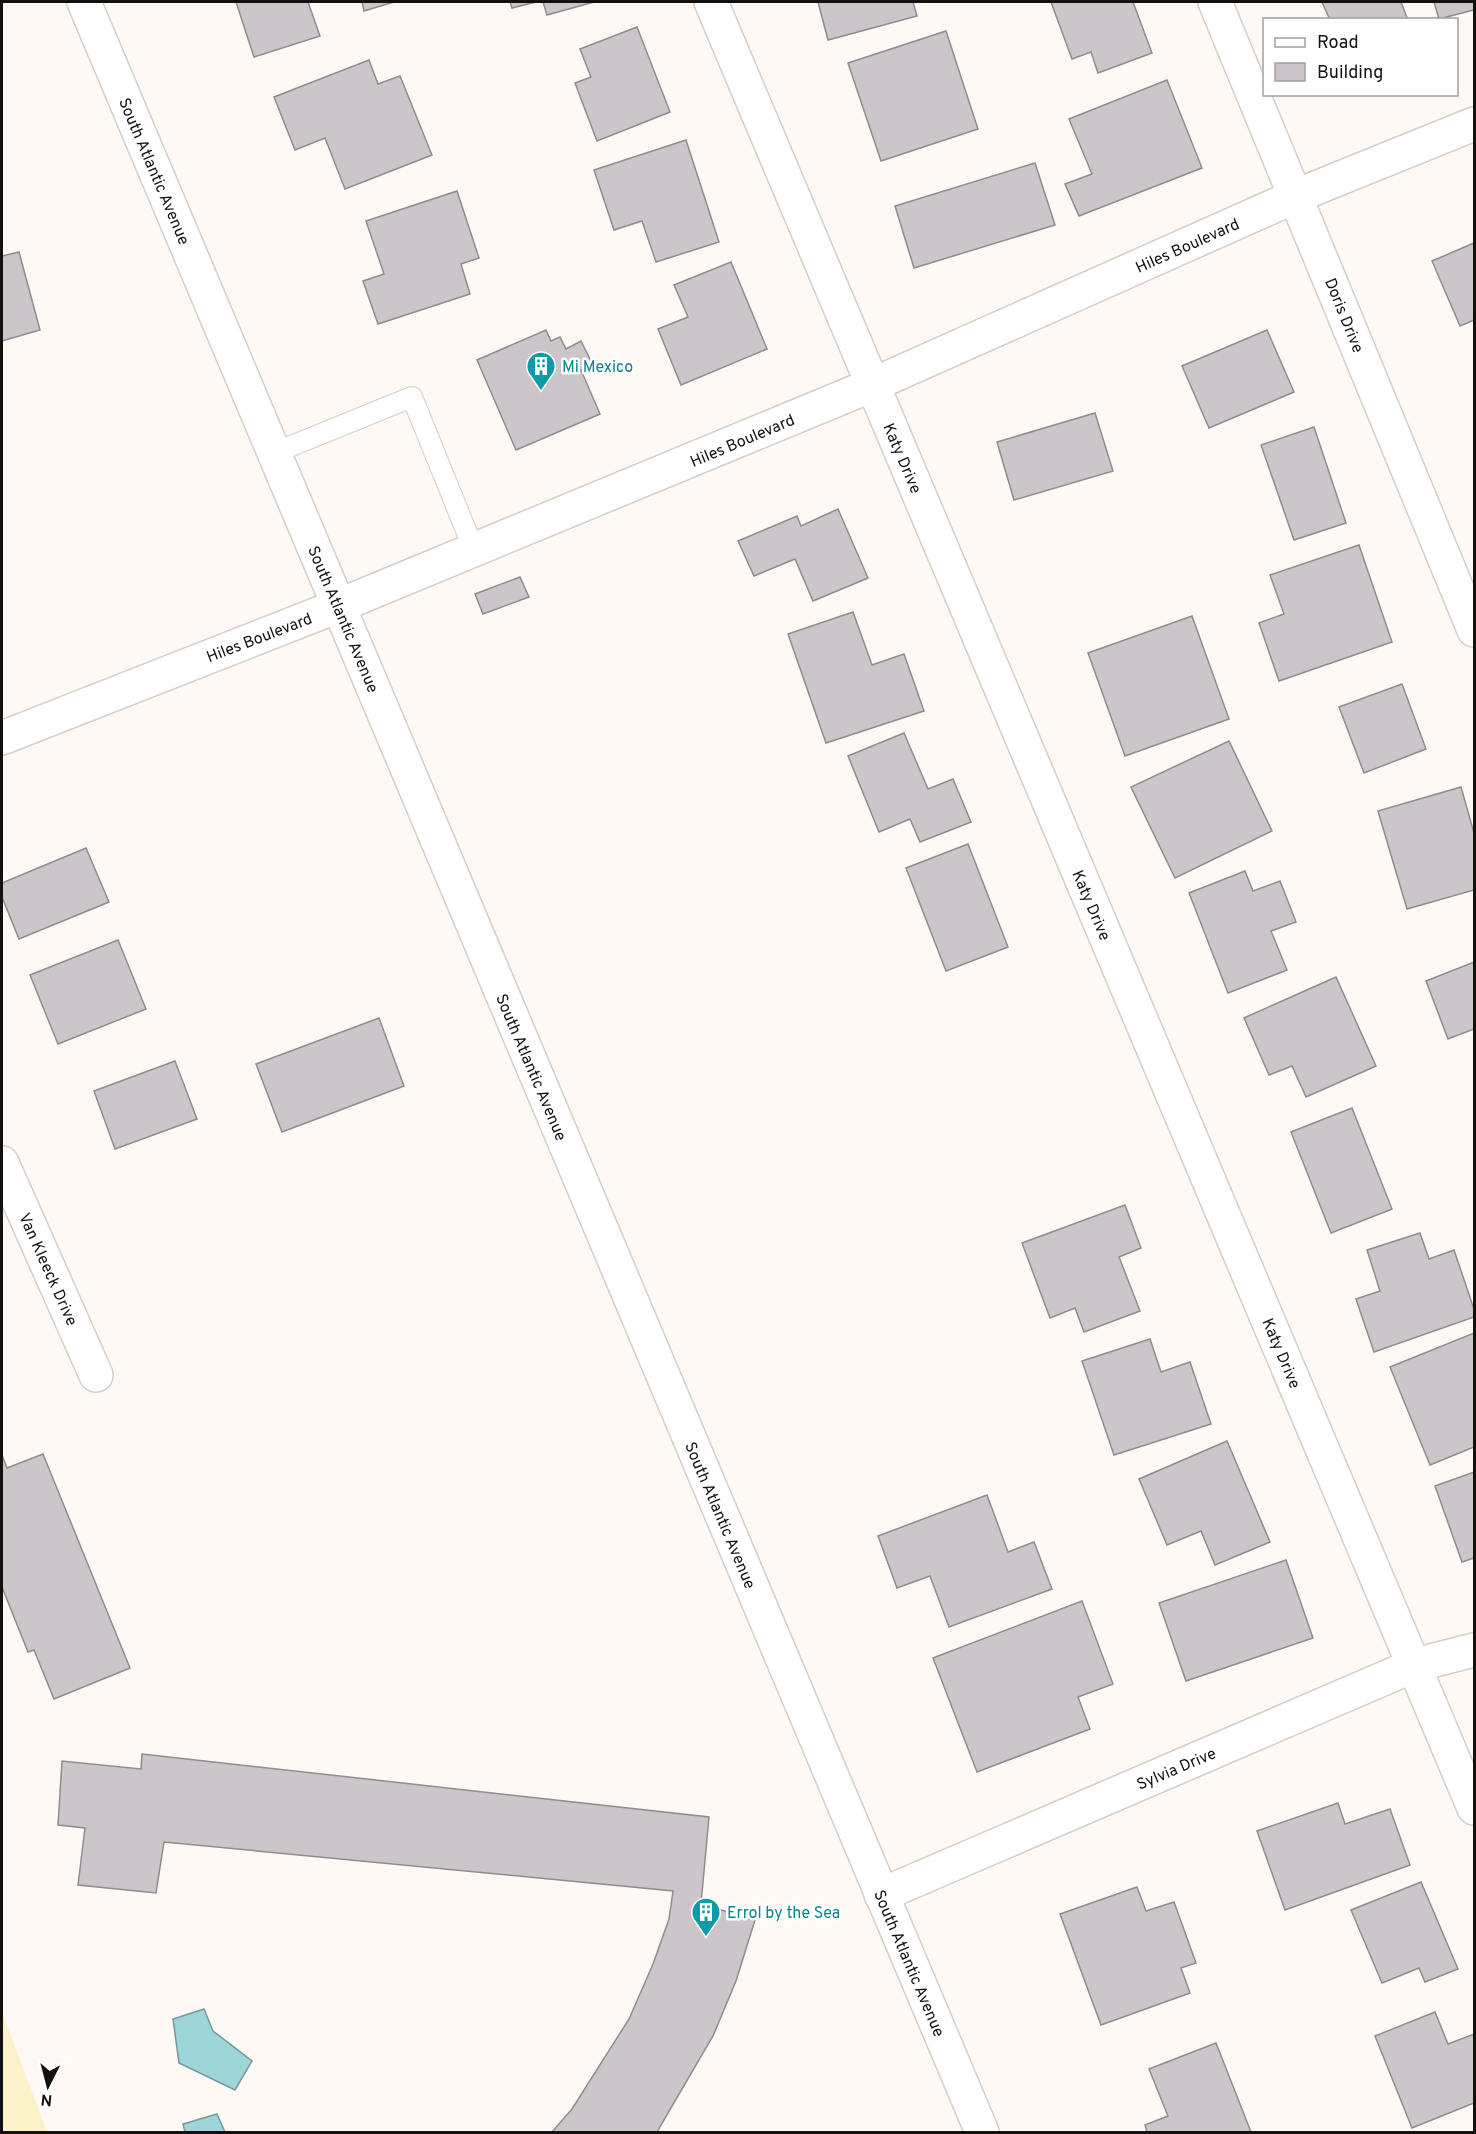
<svg xmlns="http://www.w3.org/2000/svg" width="1476" height="2134" font-family="Overpass,sans-serif">
	<rect width="100%" height="100%" fill="#fff9f6"/>
	<!-- sand -->
	<path fill="#fbf1cb" d="M2,2012L47,2132H2Z"/>
	<!-- water -->
	<g fill="#9dd5d8" stroke="#749a9c" stroke-width="1.5">
		<path d="M204,2009L213,2031L252,2061L235,2090L179,2063L173,2019Z"/>
		<path d="M217,2114L225,2132H185L183,2124Z"/>
	</g>
	<!-- building -->
	<g fill="#ccc6cb" stroke="#918b8f" stroke-width="1.5">
		<path d="M236,2H308L320,36L254,57Z"/>
		<path d="M362,2H394L364,11Z"/>
		<path d="M510,2H536L512,8Z"/>
		<path d="M543,2H594L547,15Z"/>
		<path d="M818,2H913L917,16L828,40Z"/>
		<path d="M1051,2H1133L1152,53L1098,73L1091,52L1072,59Z"/>
		<path d="M1322,2H1401L1408,20H1330Z"/>
		<path d="M1434,2H1474V10L1439,19Z"/>
		<path d="M637,27L670,112L597,141L575,83L591,77L580,49Z"/>
		<path d="M946,31L978,129L881,161L848,63Z"/>
		<path d="M369,60L378,84L400,76L432,155L345,189L325,138L295,150L274,97Z"/>
		<path d="M1167,80L1202,168L1079,216L1065,184L1092,174L1069,119Z"/>
		<path d="M686,140L719,242L656,262L642,221L614,230L594,170Z"/>
		<path d="M1035,163L1055,225L914,268L895,206Z"/>
		<path d="M457,191L479,258L461,264L470,294L378,324L363,281L384,274L366,221Z"/>
		<path d="M1474,243V320L1460,326L1432,261Z"/>
		<path d="M19,252L40,330L2,341V256Z"/>
		<path d="M731,262L767,349L681,385L658,329L688,317L674,285Z"/>
		<path d="M546,330L551,341L560,337L566,349L581,341L593,365L581,370L600,414L516,450L477,360Z"/>
		<path d="M1267,330L1294,392L1209,428L1182,366Z"/>
		<path d="M1095,413L1113,471L1014,500L997,442Z"/>
		<path d="M1314,427L1346,523L1294,540L1261,445Z"/>
		<path d="M838,509L868,578L813,601L795,559L754,576L738,541L797,516L801,526Z"/>
		<path d="M1359,545L1392,642L1279,681L1259,623L1284,614L1270,575Z"/>
		<path d="M520,577L529,597L483,614L475,594Z"/>
		<path d="M853,612L872,665L904,654L924,711L826,743L788,634Z"/>
		<path d="M1192,616L1229,719L1125,756L1088,653Z"/>
		<path d="M1402,684L1426,749L1364,773L1339,707Z"/>
		<path d="M904,733L928,789L953,779L971,822L920,842L910,819L879,832L848,756Z"/>
		<path d="M1229,741L1272,831L1175,878L1131,787Z"/>
		<path d="M1461,787L1474,833V890L1407,909L1378,811Z"/>
		<path d="M968,844L1008,947L946,971L906,868Z"/>
		<path d="M86,848L109,902L19,939L2,897V883Z"/>
		<path d="M1245,871L1253,891L1280,881L1296,922L1271,931L1287,970L1228,993L1189,893Z"/>
		<path d="M118,940L146,1009L58,1044L30,975Z"/>
		<path d="M1474,962V1029L1448,1039L1426,981Z"/>
		<path d="M1336,977L1376,1066L1306,1097L1292,1066L1269,1075L1244,1018Z"/>
		<path d="M379,1018L404,1086L282,1132L256,1064Z"/>
		<path d="M175,1061L197,1119L115,1149L94,1091Z"/>
		<path d="M1352,1108L1392,1209L1331,1233L1291,1132Z"/>
		<path d="M1125,1205L1141,1248L1119,1257L1140,1311L1084,1332L1075,1308L1050,1318L1022,1243Z"/>
		<path d="M1420,1233L1429,1259L1454,1250L1474,1309V1317L1374,1352L1356,1299L1380,1291L1367,1250Z"/>
		<path d="M1474,1333V1447L1430,1465L1390,1367Z"/>
		<path d="M1150,1339L1161,1372L1190,1362L1211,1424L1114,1455L1082,1361Z"/>
		<path d="M1227,1441L1270,1542L1215,1565L1201,1531L1167,1545L1139,1479Z"/>
		<path d="M43,1454L130,1668L54,1699L34,1650L28,1652L2,1587V1455L7,1468Z"/>
		<path d="M1474,1472V1558L1462,1562L1435,1486Z"/>
		<path d="M987,1495L1008,1552L1034,1542L1052,1589L949,1627L930,1576L897,1588L878,1536Z"/>
		<path d="M1286,1560L1313,1638L1186,1681L1159,1603Z"/>
		<path d="M1082,1601L1113,1684L1078,1697L1090,1729L977,1772L933,1658Z"/>
		<path d="M142,1754L709,1817L701,1904L755,1920L736,1981L713,2036L657,2132H552L572,2109L629,2019L653,1964L669,1919L673,1891L164,1842L156,1893L78,1885L85,1828L58,1825L62,1761L141,1769Z"/>
		<path d="M1338,1803L1345,1824L1390,1809L1410,1865L1285,1910L1257,1831Z"/>
		<path d="M1421,1882L1458,1969L1425,1982L1419,1968L1382,1983L1351,1910Z"/>
		<path d="M1137,1887L1146,1911L1174,1902L1196,1963L1181,1968L1190,1993L1101,2025L1060,1914Z"/>
		<path d="M1435,2012L1448,2044L1474,2034V2103L1412,2128L1375,2036Z"/>
		<path d="M1216,2043L1251,2132H1147L1145,2125L1168,2116L1149,2069Z"/>
	</g>
	<g fill="none" stroke-linecap="round" stroke-linejoin="round">
		<!-- service casing -->
		<g stroke="#d4ceca" stroke-width="22">
			<path id="service" d="M274,453L412,397L474,550"/>
		</g>
		<!-- minor casing -->
		<g stroke="#d4ceca" stroke-width="36">
			<g id="minor">
				<path d="M711,2L1474,1808"/>
				<path d="M1215,2L1474,630"/>
				<path d="M2,738L338,606"/>
				<path d="M2,1163L96,1375"/>
				<path d="M881,1895L1415,1665L1474,1650"/>
			</g>
		</g>
		<!-- tertiary casing -->
		<g stroke="#d4ceca" stroke-width="36">
			<g id="tertiary">
				<path d="M84,2L982,2132"/>
				<path d="M338,606L872,385L1296,196L1474,124"/>
			</g>
		</g>
		<!-- service -->
		<use href="#service" stroke="#fff" stroke-width="20"/>
		<!-- minor -->
		<use href="#minor" stroke="#fff" stroke-width="33"/>
		<!-- tertiary -->
		<use href="#tertiary" stroke="#fff" stroke-width="33"/>
	</g>
	<!-- icons -->
	<defs>
		<g id="building-pin" transform="scale(1.5)"><path d="M0 17L-7.5 6A9.5 9.5 0 1 1 7.5 6Z" fill="#0f9aa8" stroke="#fff"/><path d="M-4-6H4V6H1V3H-1V6H-4ZM-2.5-4.3h1.7v1.8h-1.7ZM.8-4.3h1.7v1.8H.8ZM-2.5-1h1.7V.8h-1.7ZM.8-1h1.7V.8H.8Z" fill="#fff"/></g>
	</defs>
	<g fill-rule="evenodd">
		<use href="#building-pin" x="541" y="366"/>
		<use href="#building-pin" x="706" y="1912"/>
	</g>
	<g text-anchor="middle" stroke-width="5" stroke-linejoin="round" paint-order="stroke">
		<!-- street labels -->
		<g font-size="16" fill="#13110f" stroke="#fff">
			<text transform="translate(155 171) rotate(67)" y="6">South Atlantic Avenue</text>
			<text transform="translate(1187 245) rotate(-24)" y="6">Hiles Boulevard</text>
			<text transform="translate(1345 315) rotate(68)" y="6">Doris Drive</text>
			<text transform="translate(742 440) rotate(-23)" y="6">Hiles Boulevard</text>
			<text transform="translate(903 458) rotate(67)" y="6">Katy Drive</text>
			<text transform="translate(344 619) rotate(67)" y="6">South Atlantic Avenue</text>
			<text transform="translate(259 637) rotate(-21)" y="6">Hiles Boulevard</text>
			<text transform="translate(1092 905) rotate(67)" y="6">Katy Drive</text>
			<text transform="translate(532 1067) rotate(67)" y="6">South Atlantic Avenue</text>
			<text transform="translate(49 1269) rotate(66)" y="6">Van Kleeck Drive</text>
			<text transform="translate(1282 1353) rotate(67)" y="6">Katy Drive</text>
			<text transform="translate(721 1515) rotate(67)" y="6">South Atlantic Avenue</text>
			<text transform="translate(1176 1768) rotate(-23)" y="6">Sylvia Drive</text>
			<text transform="translate(910 1963) rotate(67)" y="6">South Atlantic Avenue</text>
		</g>
		<!-- culture labels -->
		<g font-size="16" fill="#0d838f" stroke="#fff" text-anchor="start">
			<text x="562" y="372">Mi Mexico</text>
			<text x="727" y="1918">Errol by the Sea</text>
		</g>
	</g>
	<!-- border -->
	<rect width="1476" height="2134" fill="none" stroke="#13110f" stroke-width="6"/>
	<!-- legend -->
	<rect x="1263" y="18" width="195" height="78" fill="#ffffff" stroke="#a1a09f" stroke-width="1.5"/>
	<rect x="1275" y="38" width="30" height="9" fill="#ffffff" stroke="#a1a09f" stroke-width="1.5"/>
	<text x="1317" y="48" font-size="18" fill="#13110f">Road</text>
	<rect x="1275" y="63" width="30" height="18" fill="#ccc6cb" stroke="#a1a09f" stroke-width="1.5"/>
	<text x="1317" y="78" font-size="18" fill="#13110f">Building</text>
	<!-- north arrow -->
	<g transform="translate(48 2086) rotate(186)" stroke="#ffffff" stroke-width="4.5" paint-order="stroke">
	<path d="M0-4.5L10 22L0 15L-10 22Z" fill="#13110f"/>
	<text y="-9" font-size="16" font-weight="bold" text-anchor="middle" fill="#13110f">N</text>
	</g>
</svg>
